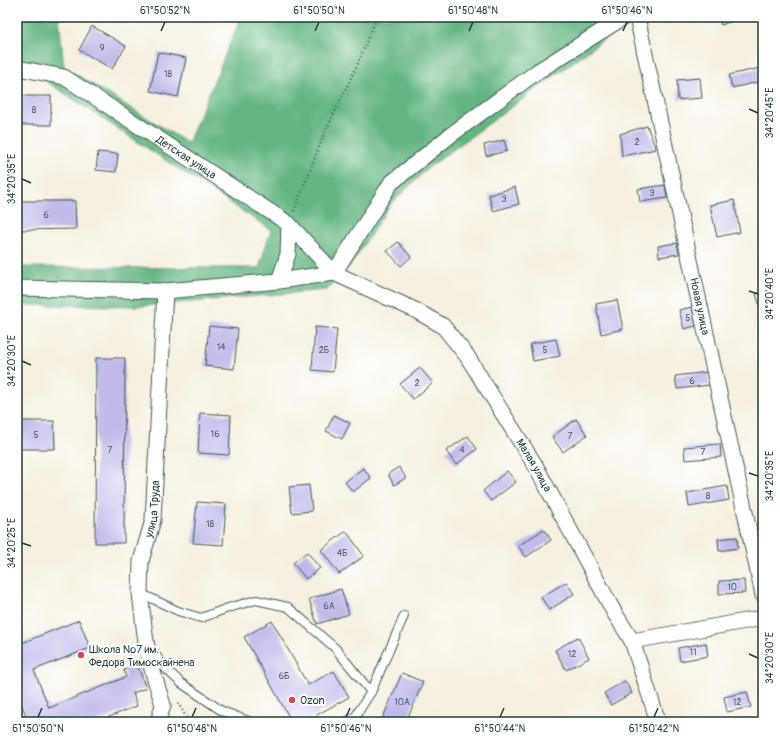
<svg xmlns="http://www.w3.org/2000/svg" width="780" height="739" font-family="Pangolin,sans-serif">
	<rect width="100%" height="100%" fill="#fff"/>
	<filter id="ink" filterUnits="userSpaceOnUse"><feTurbulence type="fractalNoise" baseFrequency=".025" numOctaves="2"/><feDisplacementMap in="SourceGraphic" scale="8" xChannelSelector="R" yChannelSelector="G"/><feConvolveMatrix kernelMatrix="1 2 1 2 8 2 1 2 1" color-interpolation-filters="sRGB"/></filter>
	<filter id="wash" filterUnits="userSpaceOnUse"><feTurbulence type="fractalNoise" baseFrequency=".012" numOctaves="4" result="noise"/><feDisplacementMap in="SourceGraphic" scale="16" xChannelSelector="R" yChannelSelector="G"/><feGaussianBlur stdDeviation="0.9" result="paint"/><feColorMatrix in="noise" values="0 0 0 0 0 0 0 0 0 0 0 0 0 0 0 0 0 1.4 0 .05"/><feComposite in="paint" operator="in"/></filter>
	<g filter="url(#wash)">
		<rect width="100%" height="100%" fill="#f6f0e0"/>
		<!-- forest -->
		<path fill="#63b581" stroke="#41795a" d="M17,17H59L64,67L188,143L241,17H635L428,168L390,205L352,263L327,290L143,306L17,305V267L259,268L271,230L17,62Z"/>
		<g id="blocks">
			<!-- building -->
			<g fill="#c1bbea">
				<path d="M718,17H744L721,25Z"/>
				<path d="M92,26L126,46L112,69L79,50Z"/>
				<path d="M158,52L186,58L178,97L150,91Z"/>
				<path d="M760,68L762,81L732,88L729,75Z"/>
				<path d="M700,78L702,98L678,100L677,80Z"/>
				<rect x="17" y="96" width="34" height="29"/>
				<path d="M647,126L656,149L622,156L620,134Z"/>
				<path d="M763,133V147H762L758,135Z"/>
				<path d="M504,140L507,151L486,156L484,145Z"/>
				<path d="M98,152L118,154L116,172L96,170Z"/>
				<path d="M665,185L667,198L640,202L638,189Z"/>
				<path d="M515,187L519,204L493,211L489,195Z"/>
				<path d="M734,200L740,232L717,237L710,205Z"/>
				<path d="M17,201H75L76,229L17,230Z"/>
				<path d="M398,242L411,257L401,266L387,251Z"/>
				<path d="M677,243L679,254L659,257L658,246Z"/>
				<path d="M763,292V317L756,294Z"/>
				<path d="M617,300L623,329L601,334L596,304Z"/>
				<path d="M692,307L696,326L684,329L679,310Z"/>
				<path d="M209,326L238,329L234,369L205,366Z"/>
				<path d="M315,327L337,329L333,372L312,370Z"/>
				<path d="M556,339L560,356L533,361L530,344Z"/>
				<path d="M96,358H125L124,543H95Z"/>
				<path d="M420,368L433,383L413,399L400,384Z"/>
				<path d="M708,372L710,385L677,389L675,376Z"/>
				<path d="M200,413L231,415L229,455L198,453Z"/>
				<path d="M334,415L350,423L342,439L326,431Z"/>
				<path d="M576,419L587,435L563,452L552,437Z"/>
				<path d="M17,421H54L55,449H17Z"/>
				<path d="M468,436L477,449L456,465L446,451Z"/>
				<path d="M720,444L721,457L685,460L684,447Z"/>
				<path d="M399,467L406,478L394,485L388,474Z"/>
				<path d="M363,468L371,478L353,492L345,482Z"/>
				<path d="M507,471L516,482L491,501L483,491Z"/>
				<path d="M309,485L312,511L292,513L289,487Z"/>
				<path d="M727,486L729,500L689,507L687,493Z"/>
				<path d="M197,502L226,504L223,545L193,543Z"/>
				<path d="M544,529L551,540L526,557L518,546Z"/>
				<path d="M346,531L364,556L339,574L321,550Z"/>
				<path d="M737,537L738,548L719,551L718,539Z"/>
				<path d="M307,552L320,568L306,579L293,563Z"/>
				<path d="M744,580L745,593L719,594V581Z"/>
				<path d="M566,582L574,594L549,610L541,597Z"/>
				<path d="M341,589L349,614L317,624L309,599Z"/>
				<path d="M79,620L90,648L34,670L49,708L126,677L124,670L137,664L146,688L133,693L137,706L96,722H17V720L26,716L17,692V645Z"/>
				<path d="M272,621L308,685L334,671L349,697L304,722H292L244,637Z"/>
				<path d="M578,637L589,658L566,670L555,650Z"/>
				<path d="M706,643L708,656L680,661L678,648Z"/>
				<path d="M402,673L423,682L406,722H381Z"/>
				<path d="M625,681L632,693L611,705L604,693Z"/>
				<path d="M747,692L751,707L727,712L724,697Z"/>
			</g>
		</g>
	</g>
	<g filter="url(#ink)">
		<use href="#blocks" fill-opacity="0" stroke="#3f584e" stroke-width="1"/>
		<g fill="none" stroke-linecap="round" stroke-linejoin="round">
			<!-- service casing -->
			<g stroke="#3f584e" stroke-width="10">
				<g id="service">
					<path d="M140,593L178,611L201,618L228,608L256,600L288,607L335,648L371,692"/>
					<path d="M151,648L163,666L181,683L222,711L251,722"/>
					<path d="M346,722L355,717L371,692L404,616"/>
				</g>
			</g>
			<!-- minor casing -->
			<g stroke="#3f584e" stroke-width="17">
				<g id="minor">
					<path id="s1" d="M637,17L763,595"/>
					<path id="s2" d="M17,69H23L64,77L289,224L334,273L415,310L443,326L467,356L535,465L614,612L632,641L656,715L660,722"/>
					<path d="M334,273L391,183L452,134L538,71L624,17"/>
					<path d="M279,281L288,254L289,224"/>
					<path d="M17,288L165,291L279,281L334,273"/>
					<path d="M632,641L763,618"/>
					<path id="s3" d="M158,722L163,705L149,659L145,635L140,593L141,561L153,520L165,291"/>
				</g>
			</g>
			<!-- path -->
			<g stroke="#3f584e" stroke-width="2.5" stroke-dasharray="1 3" stroke-linecap="butt">
				<path d="M294,211L325,132L355,70L377,17"/>
				<path d="M178,703L189,722"/>
			</g>
			<!-- service -->
			<use href="#service" stroke="#fff" stroke-width="8"/>
			<!-- minor -->
			<use href="#minor" stroke="#fff" stroke-width="15"/>
		</g>
	</g>
	<!-- ticks -->
	<path fill="none" stroke="#1f3d34" stroke-width="1.5" d="M161,31L165,22M315,31L319,22M469,31L473,22M623,31L627,22M749,109L758,113M22,179L31,183M749,291L758,294M22,361L31,365M749,473L758,476M22,543L31,546M749,654L758,658M38,717L42,708M192,717L196,708M346,717L350,708M500,717L504,708M654,717L658,708"/>
	<!-- markers -->
	<g fill="#d1495b" stroke="#fff" stroke-width="1.5">
		<circle cx="81" cy="655" r="4"/>
		<circle cx="292" cy="700" r="4"/>
	</g>
	<g text-anchor="middle" stroke-width="4" stroke-linejoin="round" paint-order="stroke">
		<!-- number labels -->
		<g font-size="9" fill="#485c62">
			<text x="102" y="51">9</text>
			<text x="168" y="77">18</text>
			<text x="34" y="113">8</text>
			<text x="637" y="145">2</text>
			<text x="652" y="196">3</text>
			<text x="504" y="202">3</text>
			<text x="46" y="218">6</text>
			<text x="688" y="321">5</text>
			<text x="221" y="350">14</text>
			<text x="324" y="353">2Б</text>
			<text x="545" y="353">5</text>
			<text x="692" y="384">6</text>
			<text x="417" y="386">2</text>
			<text x="215" y="437">16</text>
			<text x="36" y="438">5</text>
			<text x="570" y="439">7</text>
			<text x="110" y="453">7</text>
			<text x="462" y="453">4</text>
			<text x="703" y="455">7</text>
			<text x="708" y="499">8</text>
			<text x="210" y="527">18</text>
			<text x="342" y="556">4Б</text>
			<text x="732" y="590">10</text>
			<text x="329" y="609">6А</text>
			<text x="693" y="655">11</text>
			<text x="572" y="657">12</text>
			<text x="284" y="679">6Б</text>
			<text x="402" y="705">10А</text>
			<text x="737" y="705">12</text>
		</g>
		<!-- street labels -->
		<g font-size="11" fill="#1f3d34" stroke="#fff">
			<text dy="4" stroke="none"><textPath href="#s2" startOffset="194">Детская улица</textPath></text>
			<text dy="4" stroke="none"><textPath href="#s1" startOffset="296">Новая улица</textPath></text>
			<text dy="4" stroke="none"><textPath href="#s2" startOffset="671">Малая улица</textPath></text>
			<text dy="4" stroke="none"><textPath href="#s3" startOffset="218">улица Труда</textPath></text>
		</g>
		<!-- poi labels -->
		<g font-size="11" fill="#1f3d34" stroke="#fff" text-anchor="start">
			<text x="89" y="653">Школа №7 им.<tspan x="89" dy="13">Федора Тимоскайнена</tspan></text>
			<text x="300" y="704">Ozon</text>
		</g>
	</g>
	<!-- margin -->
	<rect width="780" height="739" fill="none" stroke="#fff" stroke-width="44"/>
	<rect x="22" y="22" width="736" height="695" fill="none" stroke="#1f3d34" stroke-width="1.5"/>
	<g font-size="10" text-anchor="middle" fill="#1f3d34">
		<text x="165" y="14">61°50'52"N</text>
		<text x="319" y="14">61°50'50"N</text>
		<text x="473" y="14">61°50'48"N</text>
		<text x="627" y="14">61°50'46"N</text>
		<text transform="translate(769 113) rotate(-90)" y="4">34°20'45"E</text>
		<text transform="translate(11 179) rotate(-90)" y="4">34°20'35"E</text>
		<text transform="translate(769 294) rotate(-90)" y="4">34°20'40"E</text>
		<text transform="translate(11 361) rotate(-90)" y="4">34°20'30"E</text>
		<text transform="translate(769 476) rotate(-90)" y="4">34°20'35"E</text>
		<text transform="translate(11 543) rotate(-90)" y="4">34°20'25"E</text>
		<text transform="translate(769 658) rotate(-90)" y="4">34°20'30"E</text>
		<text x="38" y="732">61°50'50"N</text>
		<text x="192" y="732">61°50'48"N</text>
		<text x="346" y="732">61°50'46"N</text>
		<text x="500" y="732">61°50'44"N</text>
		<text x="654" y="732">61°50'42"N</text>
	</g>
</svg>
